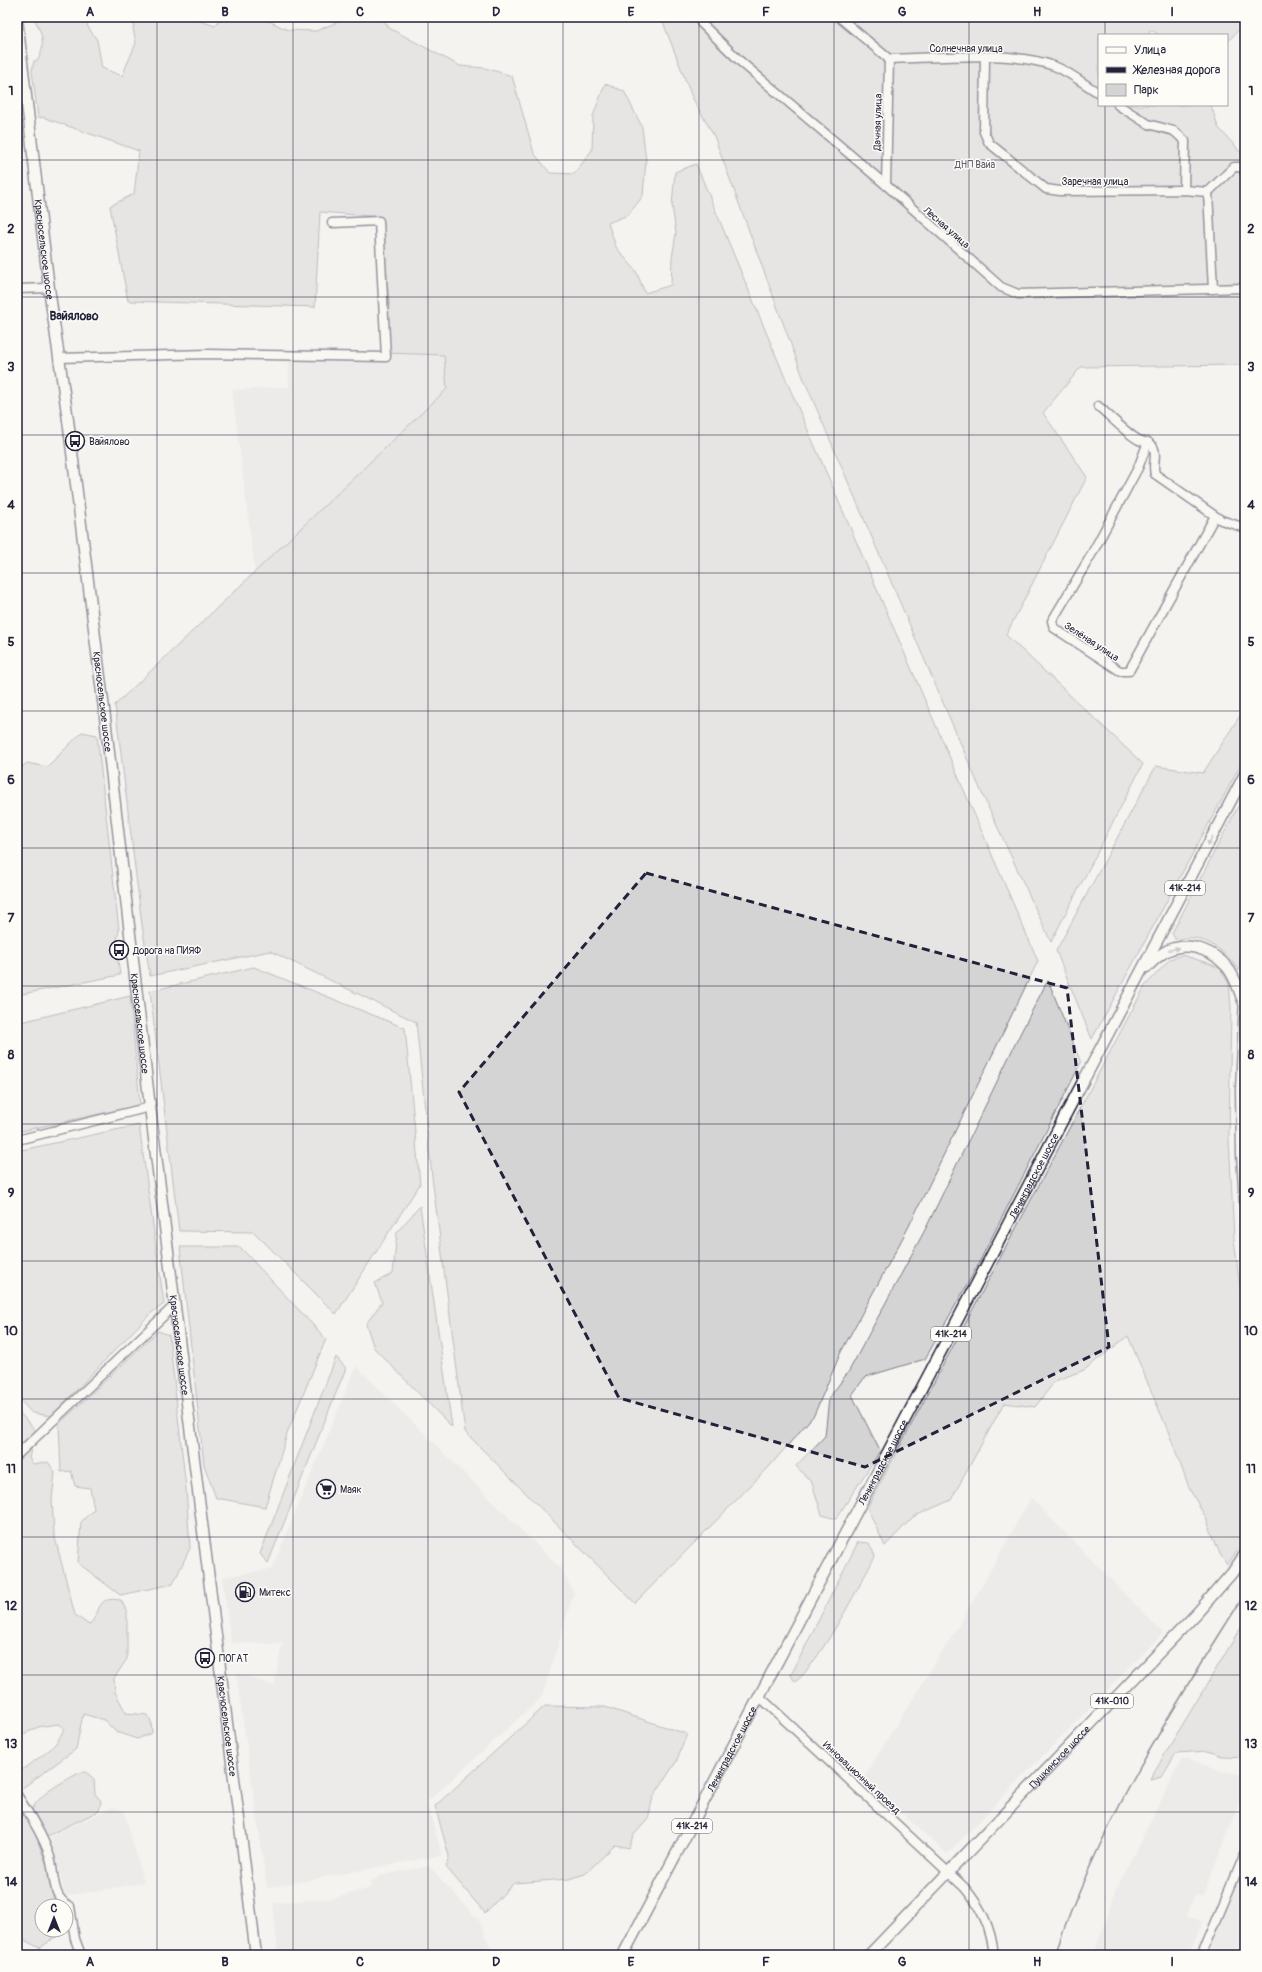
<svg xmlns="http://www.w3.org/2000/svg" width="1262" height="1972" font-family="Pangolin,sans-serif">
	<rect width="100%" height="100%" fill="#f4f3ef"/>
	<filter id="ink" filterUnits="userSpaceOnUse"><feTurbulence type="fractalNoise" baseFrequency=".025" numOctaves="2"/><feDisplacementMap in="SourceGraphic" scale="8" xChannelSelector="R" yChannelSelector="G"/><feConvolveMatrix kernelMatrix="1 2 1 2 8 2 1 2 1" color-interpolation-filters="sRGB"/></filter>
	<g filter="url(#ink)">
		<!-- built -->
		<g fill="#e4e3e2">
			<path d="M386,353L444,355L447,389L255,573L232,390L289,387V358Z"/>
			<path d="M356,1366L560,1568L574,1593L542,1697L427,1802L442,1855L267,1888L236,1672L274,1686L282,1644L231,1643L222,1577L272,1569Z"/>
			<path d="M1031,1498L1163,1633L947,1854L863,1778L964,1617Z"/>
			<path d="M1182,1758L1245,1777V1791L1203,1895L1195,1894L1186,1915L1202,1922L1189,1955H1094L1117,1888Z"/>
			<path d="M113,1807L124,1811L144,1883L65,1896L50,1836Z"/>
			<path d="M1245,1858V1955H1207Z"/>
			<path d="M429,1866L481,1923L493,1955H278L273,1903L334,1898L367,1889L372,1887L369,1882L382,1875Z"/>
		</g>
		<!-- green -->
		<g fill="#d5d4d5" stroke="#7c7b88">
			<path d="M33,17H85L88,27L97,40L102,68L122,76L136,43L133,28L137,17H195L197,20L215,26L221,17H260L288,30L316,31L340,21V17H382L389,28L460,66L485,68L512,76L534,153L550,173L574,174L592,150L593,116L605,84L624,91L642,127L646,161L643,196L628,215L608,223L616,247L636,271L645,293L671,285L672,258L676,233L672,205L675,172L696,164L784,375L1038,961L908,1228L841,1352L814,1415L768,1468L635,1603L465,1432L432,1177L416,1022L270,951L150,976L142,925L115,705L447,389L444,355L386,353L389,302L382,217L320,212L315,307L128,301L110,206L134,194L139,151L45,118L38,117L32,71L34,61L38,60C46,44 42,32 33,17Z"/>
			<path d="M661,17H1245V22L1227,43V35H1160L1150,30L1149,35H1099V105H1211L1218,127L1245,157V365L1081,367L1043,413L1087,477L1006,635L1143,764L1051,942L984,798L803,377L714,136L692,97Z"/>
			<path d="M1245,708V757L1092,1039L1056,951L1156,766L1203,773Z"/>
			<path d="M82,732L97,735L119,930L116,945L120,975L17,995V771L27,763L47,767Z"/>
			<path d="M1245,793V909L1239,971C1230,956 1212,941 1194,938C1188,937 1181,939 1175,939L1172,933Z"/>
			<path d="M1182,955L1208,963L1221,969L1229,984L1231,1006L1229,1137L1234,1239L1245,1327V1540L1227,1565L1220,1554L1206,1518L1190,1490L1168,1431L1128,1336L1084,1370L1055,1381L1035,1407L1004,1403L951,1500L913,1517L885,1546L867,1508L1145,986L1170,959Z"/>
			<path d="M254,967L405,1028L420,1184L336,1314L254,1232L179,1231L150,991Z"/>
			<path d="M1048,980L1081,1063L972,1276L925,1359L865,1377L852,1395L880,1451L836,1519L822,1515L812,1483L796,1466L825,1436L829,1398L849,1371L926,1228L1021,1032Z"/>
			<path d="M130,996L140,1105L17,1132V1023Z"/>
			<path d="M139,1125L164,1304L150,1314L51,1416L32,1413L17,1397V1151Z"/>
			<path d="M420,1206L452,1427L374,1348L366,1324L382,1302L375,1283L393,1273L397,1232Z"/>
			<path d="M180,1247H240L326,1339L288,1431L265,1507L216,1498L204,1465Z"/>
			<path d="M158,1331L169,1335L186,1488L190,1548L173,1584L120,1595L78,1563L81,1522L94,1509L90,1488L75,1486L71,1471L61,1472L59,1424Z"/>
			<path d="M336,1357L346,1368L268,1563L260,1554Z"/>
			<path d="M17,1410L36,1431L29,1458L33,1464L48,1462L55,1472L52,1500L54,1534L75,1615L89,1625C103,1611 94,1596 121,1600L127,1612V1659L114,1678L115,1692L126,1713L148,1715L151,1721L152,1733L137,1739L116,1732L104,1720L83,1714L76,1749L21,1789L17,1796V1774C35,1758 56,1752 64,1728L58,1724L38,1727L17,1738Z"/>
			<path d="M858,1542L869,1543L875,1556C862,1582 816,1668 795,1682L791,1675Z"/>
			<path d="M1245,1621V1757L1222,1756L1208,1751L1176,1753L1162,1777L1151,1780L1154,1772Z"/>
			<path d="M545,1706L605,1707L687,1734L676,1762L653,1797L648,1819L633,1836L629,1848L615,1845L585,1874L569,1879L514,1883L485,1913L446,1867L449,1856L435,1806Z"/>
			<path d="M81,1772H86L94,1779L95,1794L101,1801L99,1811L53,1833L38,1842L49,1871L57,1906H42V1930H65L40,1948L22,1939L17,1941V1819L32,1811C36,1795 66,1780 81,1772Z"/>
		</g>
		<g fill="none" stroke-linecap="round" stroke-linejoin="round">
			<!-- minor casing -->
			<g stroke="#22223b" stroke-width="11">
				<g id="minor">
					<path d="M701,17V23L741,62L886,185L1001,287L1018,294L1245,288"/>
					<path d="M839,17L889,59C935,58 1013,50 1054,66C1070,72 1085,85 1099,93"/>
					<path d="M985,57L984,132L989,143L1046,189L1060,191L1184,190L1208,192L1234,167H1241L1245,172"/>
					<path d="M1118,105L1148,124L1174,131L1185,141L1184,190"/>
					<path d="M886,185L889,59"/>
					<path d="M1208,192L1213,289"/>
					<path d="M17,289L49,288"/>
					<path d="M59,358L208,354L386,357L379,221L332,223"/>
					<path d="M1098,406C1108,414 1128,435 1139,440C1145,443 1151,442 1154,449C1157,456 1152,466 1155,474L1221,520L1245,528"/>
					<path d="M1148,442L1138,468L1090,557L1052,621L1054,628L1120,671H1129L1215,516"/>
					<path d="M17,1140L150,1107"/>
					<path d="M17,1455L175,1305"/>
					<path d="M760,1697L964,1887C982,1908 991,1928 994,1955"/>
					<path d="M17,1795C29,1814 43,1835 50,1857C55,1874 51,1898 70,1906L75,1939L81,1955"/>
					<path d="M1202,1955L1245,1852"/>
				</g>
			</g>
			<!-- major casing -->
			<g stroke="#22223b" stroke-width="13">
				<g id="major">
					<path id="s1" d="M17,20L49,288L68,420L104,709L150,1107L256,1955"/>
					<path d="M1147,967C1155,959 1164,950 1175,948C1194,943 1214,952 1227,967C1235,976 1239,991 1244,1003"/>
					<path d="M1245,996L1241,1090L1242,1155L1245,1203"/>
					<path id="s2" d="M623,1955L1245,774"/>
					<path id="s3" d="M869,1955L1197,1613L1232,1573L1245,1554"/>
				</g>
			</g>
			<!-- minor -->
			<use href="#minor" stroke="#fdfcf7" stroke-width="8"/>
			<!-- major -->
			<use href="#major" stroke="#fdfcf7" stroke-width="10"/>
			<!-- rail -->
			<path stroke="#22223b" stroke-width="1.5" d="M1055,1955C1098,1827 1173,1707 1245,1594"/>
		</g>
		<!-- one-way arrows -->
		<defs><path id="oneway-solid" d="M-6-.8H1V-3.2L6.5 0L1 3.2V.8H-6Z"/></defs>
		<g fill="#9a9aa2">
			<use href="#oneway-solid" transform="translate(1210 841) rotate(118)"/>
			<use href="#oneway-solid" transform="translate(1174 949) rotate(-15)"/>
		</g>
	</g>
	<!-- marked area -->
	<path d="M0 0H1262V1972H0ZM646,873L1067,988L1109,1347L865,1467L619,1398L459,1092Z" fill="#f4f3ef" fill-opacity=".55" fill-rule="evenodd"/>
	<path fill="none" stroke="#22223b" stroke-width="3" stroke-dasharray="8 5" stroke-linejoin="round" d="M646,873L1067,988L1109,1347L865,1467L619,1398L459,1092Z"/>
	<!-- grid -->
	<path fill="none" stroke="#22223b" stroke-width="1" stroke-opacity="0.55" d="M157,17V1955M293,17V1955M428,17V1955M563,17V1955M699,17V1955M834,17V1955M969,17V1955M1105,17V35M1105,105V1955M17,160H1245M17,297H1245M17,435H1245M17,573H1245M17,711H1245M17,848H1245M17,986H1245M17,1124H1245M17,1261H1245M17,1399H1245M17,1537H1245M17,1675H1245M17,1812H1245"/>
	<!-- icons -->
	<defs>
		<g id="bus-ring" transform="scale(1)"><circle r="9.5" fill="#fdfcf7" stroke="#22223b" stroke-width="1.5"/><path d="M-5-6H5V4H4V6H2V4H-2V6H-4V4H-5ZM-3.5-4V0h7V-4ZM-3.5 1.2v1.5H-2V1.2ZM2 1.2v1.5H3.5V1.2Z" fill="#22223b"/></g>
		<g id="supermarket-ring" transform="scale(1)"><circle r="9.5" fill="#fdfcf7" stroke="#22223b" stroke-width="1.5"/><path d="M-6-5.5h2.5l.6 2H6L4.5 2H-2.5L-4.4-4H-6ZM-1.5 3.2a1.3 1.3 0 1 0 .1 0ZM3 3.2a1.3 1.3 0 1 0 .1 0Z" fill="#22223b"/></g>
		<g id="fuel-ring" transform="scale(1)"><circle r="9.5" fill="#fdfcf7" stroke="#22223b" stroke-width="1.5"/><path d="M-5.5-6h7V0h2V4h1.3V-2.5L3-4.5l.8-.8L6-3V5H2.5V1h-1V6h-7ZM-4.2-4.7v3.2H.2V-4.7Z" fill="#22223b"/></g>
	</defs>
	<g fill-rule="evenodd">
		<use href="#bus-ring" x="75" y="441"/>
		<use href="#bus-ring" x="119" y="950"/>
		<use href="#supermarket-ring" x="326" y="1489"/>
		<use href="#fuel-ring" x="245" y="1592"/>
		<use href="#bus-ring" x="205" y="1658"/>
	</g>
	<g text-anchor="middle" stroke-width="3" stroke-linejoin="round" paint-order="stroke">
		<!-- shield labels -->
		<g fill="#fdfcf7" stroke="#646373" stroke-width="1">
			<rect x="1165" y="881" width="40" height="14" rx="3"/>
			<rect x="931" y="1327" width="40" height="14" rx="3"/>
			<rect x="1091" y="1694" width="42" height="14" rx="3"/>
			<rect x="672" y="1819" width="40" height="14" rx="3"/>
		</g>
		<g font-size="9" font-weight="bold" fill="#22223b">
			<text x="1185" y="891">41К-214</text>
			<text x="951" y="1337">41К-214</text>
			<text x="1112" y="1704">41К-010</text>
			<text x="692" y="1829">41К-214</text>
		</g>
		<!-- street labels -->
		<g font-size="10" fill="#22223b" stroke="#fdfcf7">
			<text x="966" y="52">Солнечная улица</text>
			<text transform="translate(877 122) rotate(-89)" y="4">Дачная улица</text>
			<text x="1095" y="185">Заречная улица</text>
			<text transform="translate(947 227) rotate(41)" y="4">Лесная улица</text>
			<text dy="4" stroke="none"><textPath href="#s1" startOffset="231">Красносельское шоссе</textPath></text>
			<text transform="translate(1092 641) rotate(33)" y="4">Зелёная улица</text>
			<text dy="4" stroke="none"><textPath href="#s1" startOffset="687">Красносельское шоссе</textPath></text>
			<text dy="4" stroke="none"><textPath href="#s1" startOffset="1011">Красносельское шоссе</textPath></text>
			<text dy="4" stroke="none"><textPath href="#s2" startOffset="881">Ленинградское шоссе</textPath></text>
			<text dy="4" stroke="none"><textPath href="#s1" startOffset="1335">Красносельское шоссе</textPath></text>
			<text dy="4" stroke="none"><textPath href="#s2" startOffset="557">Ленинградское шоссе</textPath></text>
			<text dy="4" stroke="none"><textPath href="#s1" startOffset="1719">Красносельское шоссе</textPath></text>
			<text dy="4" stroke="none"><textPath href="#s2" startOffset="233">Ленинградское шоссе</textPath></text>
			<text dy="4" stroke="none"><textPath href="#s3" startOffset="275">Пушкинское шоссе</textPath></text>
			<text transform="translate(862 1777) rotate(43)" y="4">Инновационный проезд</text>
		</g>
		<!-- park labels -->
		<g font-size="10" fill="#585769" stroke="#fdfcf7">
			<text x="975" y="168">ДНП Вайа</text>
		</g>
		<!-- poi labels -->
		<g font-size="10" fill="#22223b" stroke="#fdfcf7" text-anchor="start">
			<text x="89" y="445">Вайялово</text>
			<text x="133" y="954">Дорога на ПИЯФ</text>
			<text x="340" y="1493">Маяк</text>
			<text x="259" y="1596">Митекс</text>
			<text x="219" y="1662">ПОГАТ</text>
		</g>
		<!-- quarter labels -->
		<g font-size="12" font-weight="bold" fill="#22223b" stroke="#fdfcf7">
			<text x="74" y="320">Вайялово</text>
		</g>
	</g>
	<!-- margin -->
	<rect width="1262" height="1972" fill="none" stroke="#fdfcf7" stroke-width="44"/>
	<!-- legend -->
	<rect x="1098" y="34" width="130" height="72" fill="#fdfcf7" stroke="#a5a5ac"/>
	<rect x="1106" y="47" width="20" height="6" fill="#fdfcf7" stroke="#a5a5ac"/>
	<text x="1134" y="54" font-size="12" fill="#22223b">Улица</text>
	<rect x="1106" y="67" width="20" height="6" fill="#22223b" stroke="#a5a5ac"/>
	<text x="1134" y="74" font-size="12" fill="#22223b">Железная дорога</text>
	<rect x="1106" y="84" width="20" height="12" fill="#d5d4d5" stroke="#a5a5ac"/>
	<text x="1134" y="94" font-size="12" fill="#22223b">Парк</text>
	<!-- north arrow -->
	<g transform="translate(54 1918)"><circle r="19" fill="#fdfcf7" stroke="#a5a5ac"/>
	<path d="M0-3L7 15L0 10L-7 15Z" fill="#22223b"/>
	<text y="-6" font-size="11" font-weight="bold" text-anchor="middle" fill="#22223b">С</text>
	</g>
	<rect x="22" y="22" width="1218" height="1928" fill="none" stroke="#22223b" stroke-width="1.5"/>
	<g font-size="13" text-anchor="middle" font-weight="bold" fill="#22223b">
		<text x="90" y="16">A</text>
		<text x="225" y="16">B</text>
		<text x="360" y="16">C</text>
		<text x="496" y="16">D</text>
		<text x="631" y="16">E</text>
		<text x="766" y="16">F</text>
		<text x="902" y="16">G</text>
		<text x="1037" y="16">H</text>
		<text x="1172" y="16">I</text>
		<text x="11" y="95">1</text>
		<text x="1251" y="95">1</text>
		<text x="11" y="233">2</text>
		<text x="1251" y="233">2</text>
		<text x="11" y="371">3</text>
		<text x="1251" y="371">3</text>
		<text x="11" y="509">4</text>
		<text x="1251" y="509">4</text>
		<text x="11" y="646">5</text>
		<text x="1251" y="646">5</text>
		<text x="11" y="784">6</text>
		<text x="1251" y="784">6</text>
		<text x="11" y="922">7</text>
		<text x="1251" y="922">7</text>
		<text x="11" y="1059">8</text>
		<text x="1251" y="1059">8</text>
		<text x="11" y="1197">9</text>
		<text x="1251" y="1197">9</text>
		<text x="11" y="1335">10</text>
		<text x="1251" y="1335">10</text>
		<text x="11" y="1473">11</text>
		<text x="1251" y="1473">11</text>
		<text x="11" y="1610">12</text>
		<text x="1251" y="1610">12</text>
		<text x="11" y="1748">13</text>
		<text x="1251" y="1748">13</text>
		<text x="11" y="1886">14</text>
		<text x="1251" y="1886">14</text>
		<text x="90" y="1966">A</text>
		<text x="225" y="1966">B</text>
		<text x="360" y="1966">C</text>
		<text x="496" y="1966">D</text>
		<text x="631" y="1966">E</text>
		<text x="766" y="1966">F</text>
		<text x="902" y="1966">G</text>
		<text x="1037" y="1966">H</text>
		<text x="1172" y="1966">I</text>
	</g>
</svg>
